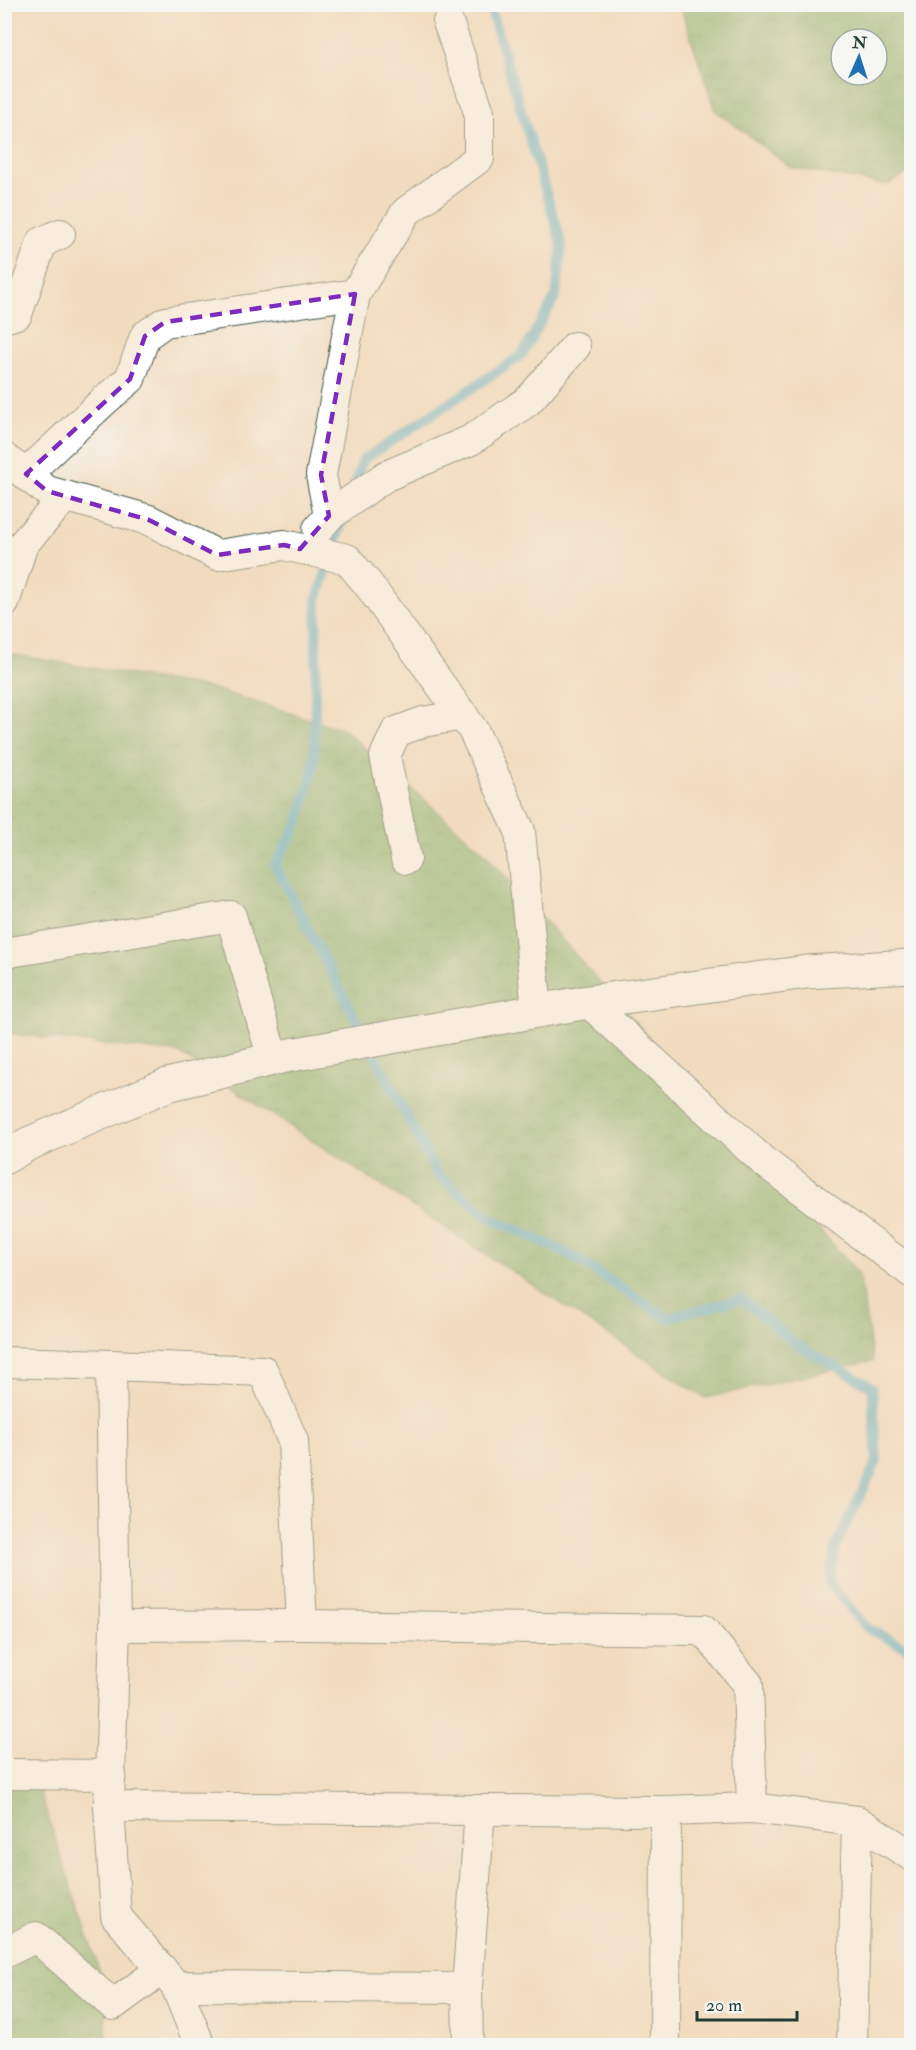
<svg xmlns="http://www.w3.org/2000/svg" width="916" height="2050" font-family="'IM FELL Double Pica',serif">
	<defs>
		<pattern id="forest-crowns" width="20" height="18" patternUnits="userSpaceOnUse" patternTransform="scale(1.5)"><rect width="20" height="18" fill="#7cb26e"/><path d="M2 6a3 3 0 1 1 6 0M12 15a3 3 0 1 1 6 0" fill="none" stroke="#65925b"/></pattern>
	</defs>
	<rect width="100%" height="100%" fill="#f6f6f2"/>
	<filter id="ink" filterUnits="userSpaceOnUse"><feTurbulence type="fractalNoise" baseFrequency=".0167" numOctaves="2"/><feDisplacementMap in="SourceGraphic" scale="12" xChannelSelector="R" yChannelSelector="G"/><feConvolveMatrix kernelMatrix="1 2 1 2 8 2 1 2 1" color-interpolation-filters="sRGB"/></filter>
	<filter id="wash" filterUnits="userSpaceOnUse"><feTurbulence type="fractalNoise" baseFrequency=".008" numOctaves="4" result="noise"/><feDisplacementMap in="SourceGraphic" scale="24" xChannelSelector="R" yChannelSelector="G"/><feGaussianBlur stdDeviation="1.35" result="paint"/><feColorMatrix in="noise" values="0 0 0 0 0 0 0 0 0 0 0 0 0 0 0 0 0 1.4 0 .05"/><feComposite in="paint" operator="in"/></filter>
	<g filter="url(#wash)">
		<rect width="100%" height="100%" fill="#f2dcbf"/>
		<!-- forest -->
		<g fill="url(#forest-crowns)" stroke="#4e7851" stroke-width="1.5" fill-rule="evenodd">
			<path d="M680,5H911V171L887,185L790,167L715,110ZM841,39H877V75H841Z"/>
			<path d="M4,653L214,689L344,730L484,852L859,1274L873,1361L705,1398L179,1053L5,1033Z"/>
			<path d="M4,1763L39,1790L106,1990V2045H5Z"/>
		</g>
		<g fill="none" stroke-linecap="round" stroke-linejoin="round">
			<!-- stream -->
			<g stroke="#4cabcb" stroke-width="10">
				<path d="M353,491L363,460L522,355L556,296L562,245L489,4"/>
				<path d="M345,514L317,599L314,766L298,824L275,865L437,1174L488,1217L569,1254L667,1318L742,1299L797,1345L872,1387L877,1461L836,1546L829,1583L867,1628L912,1651"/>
			</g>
		</g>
	</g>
	<g filter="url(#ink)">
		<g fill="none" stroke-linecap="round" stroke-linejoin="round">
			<!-- street casing -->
			<g stroke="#3f5549" stroke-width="32">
				<g id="street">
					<path d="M4,318L17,314L42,242L60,234"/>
					<path d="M4,458L47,491L149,520L217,555L284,545L347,559L368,584L473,730L520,831L537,1012"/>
					<path d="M26,474L105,400L130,379L145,336L165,322L355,294L406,212L479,158V112L448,22"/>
					<path d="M329,516L386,476L471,440L528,401L575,347"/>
					<path d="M318,529L329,516L321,475L355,294"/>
					<path d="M4,603L23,544L66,496"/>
					<path d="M406,859L385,756L396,732L423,722L463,715"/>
					<path d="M4,953L231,916L273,1059"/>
					<path d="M588,1002L763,1161L912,1273"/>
					<path d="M4,1362L111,1365"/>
					<path d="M302,1625L293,1441L263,1371L111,1365L115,1626L109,1807L116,1916L176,1986L467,1988"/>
					<path d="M115,1626L302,1625L703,1630L748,1684L752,1808"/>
					<path d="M4,1774L111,1775"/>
					<path d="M109,1807L480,1810L666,1811L752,1808L857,1821L912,1856"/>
					<path d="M4,1953L36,1937L113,2005L162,1969"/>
					<path d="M176,1986L200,2046"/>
					<path d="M468,2046L467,1988L480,1810"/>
					<path d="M665,2046L666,1811"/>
					<path d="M852,2046L857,1821"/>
				</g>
			</g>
			<!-- secondary casing -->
			<g stroke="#3f5549" stroke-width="35">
				<path id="secondary" d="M4,1158L28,1144L167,1085L285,1056L588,1002L807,972L912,966"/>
			</g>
			<!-- street -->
			<use href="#street" stroke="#fff" stroke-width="30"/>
			<!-- secondary -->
			<use href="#secondary" stroke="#fff" stroke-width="33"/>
		</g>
	</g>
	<!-- marked area -->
	<path d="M0 0H916V2050H0ZM355,294L321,475L329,516L300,549L284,545L217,555L149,520L47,491L26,474L130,379L145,336L165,322Z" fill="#f2dcbf" fill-opacity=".55" fill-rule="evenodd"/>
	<path fill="none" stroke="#7b2cbf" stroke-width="4.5" stroke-dasharray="12 8" stroke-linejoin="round" d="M355,294L321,475L329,516L300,549L284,545L217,555L149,520L47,491L26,474L130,379L145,336L165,322Z"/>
	<!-- margin -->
	<rect width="916" height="2050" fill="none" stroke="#f6f6f2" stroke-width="24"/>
	<!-- north arrow -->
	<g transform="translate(859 57) rotate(3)"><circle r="28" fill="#f6f6f2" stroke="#a0aca6" stroke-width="1.5"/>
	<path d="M0-4.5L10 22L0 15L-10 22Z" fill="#1f6fb2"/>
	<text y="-9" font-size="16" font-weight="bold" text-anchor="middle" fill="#1f3d34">N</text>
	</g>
	<!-- scale -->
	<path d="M697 2011v9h100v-9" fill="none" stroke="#1f3d34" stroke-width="3"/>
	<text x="706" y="2011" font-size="18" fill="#1f3d34" stroke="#f6f6f2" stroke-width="4.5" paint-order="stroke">20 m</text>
</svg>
